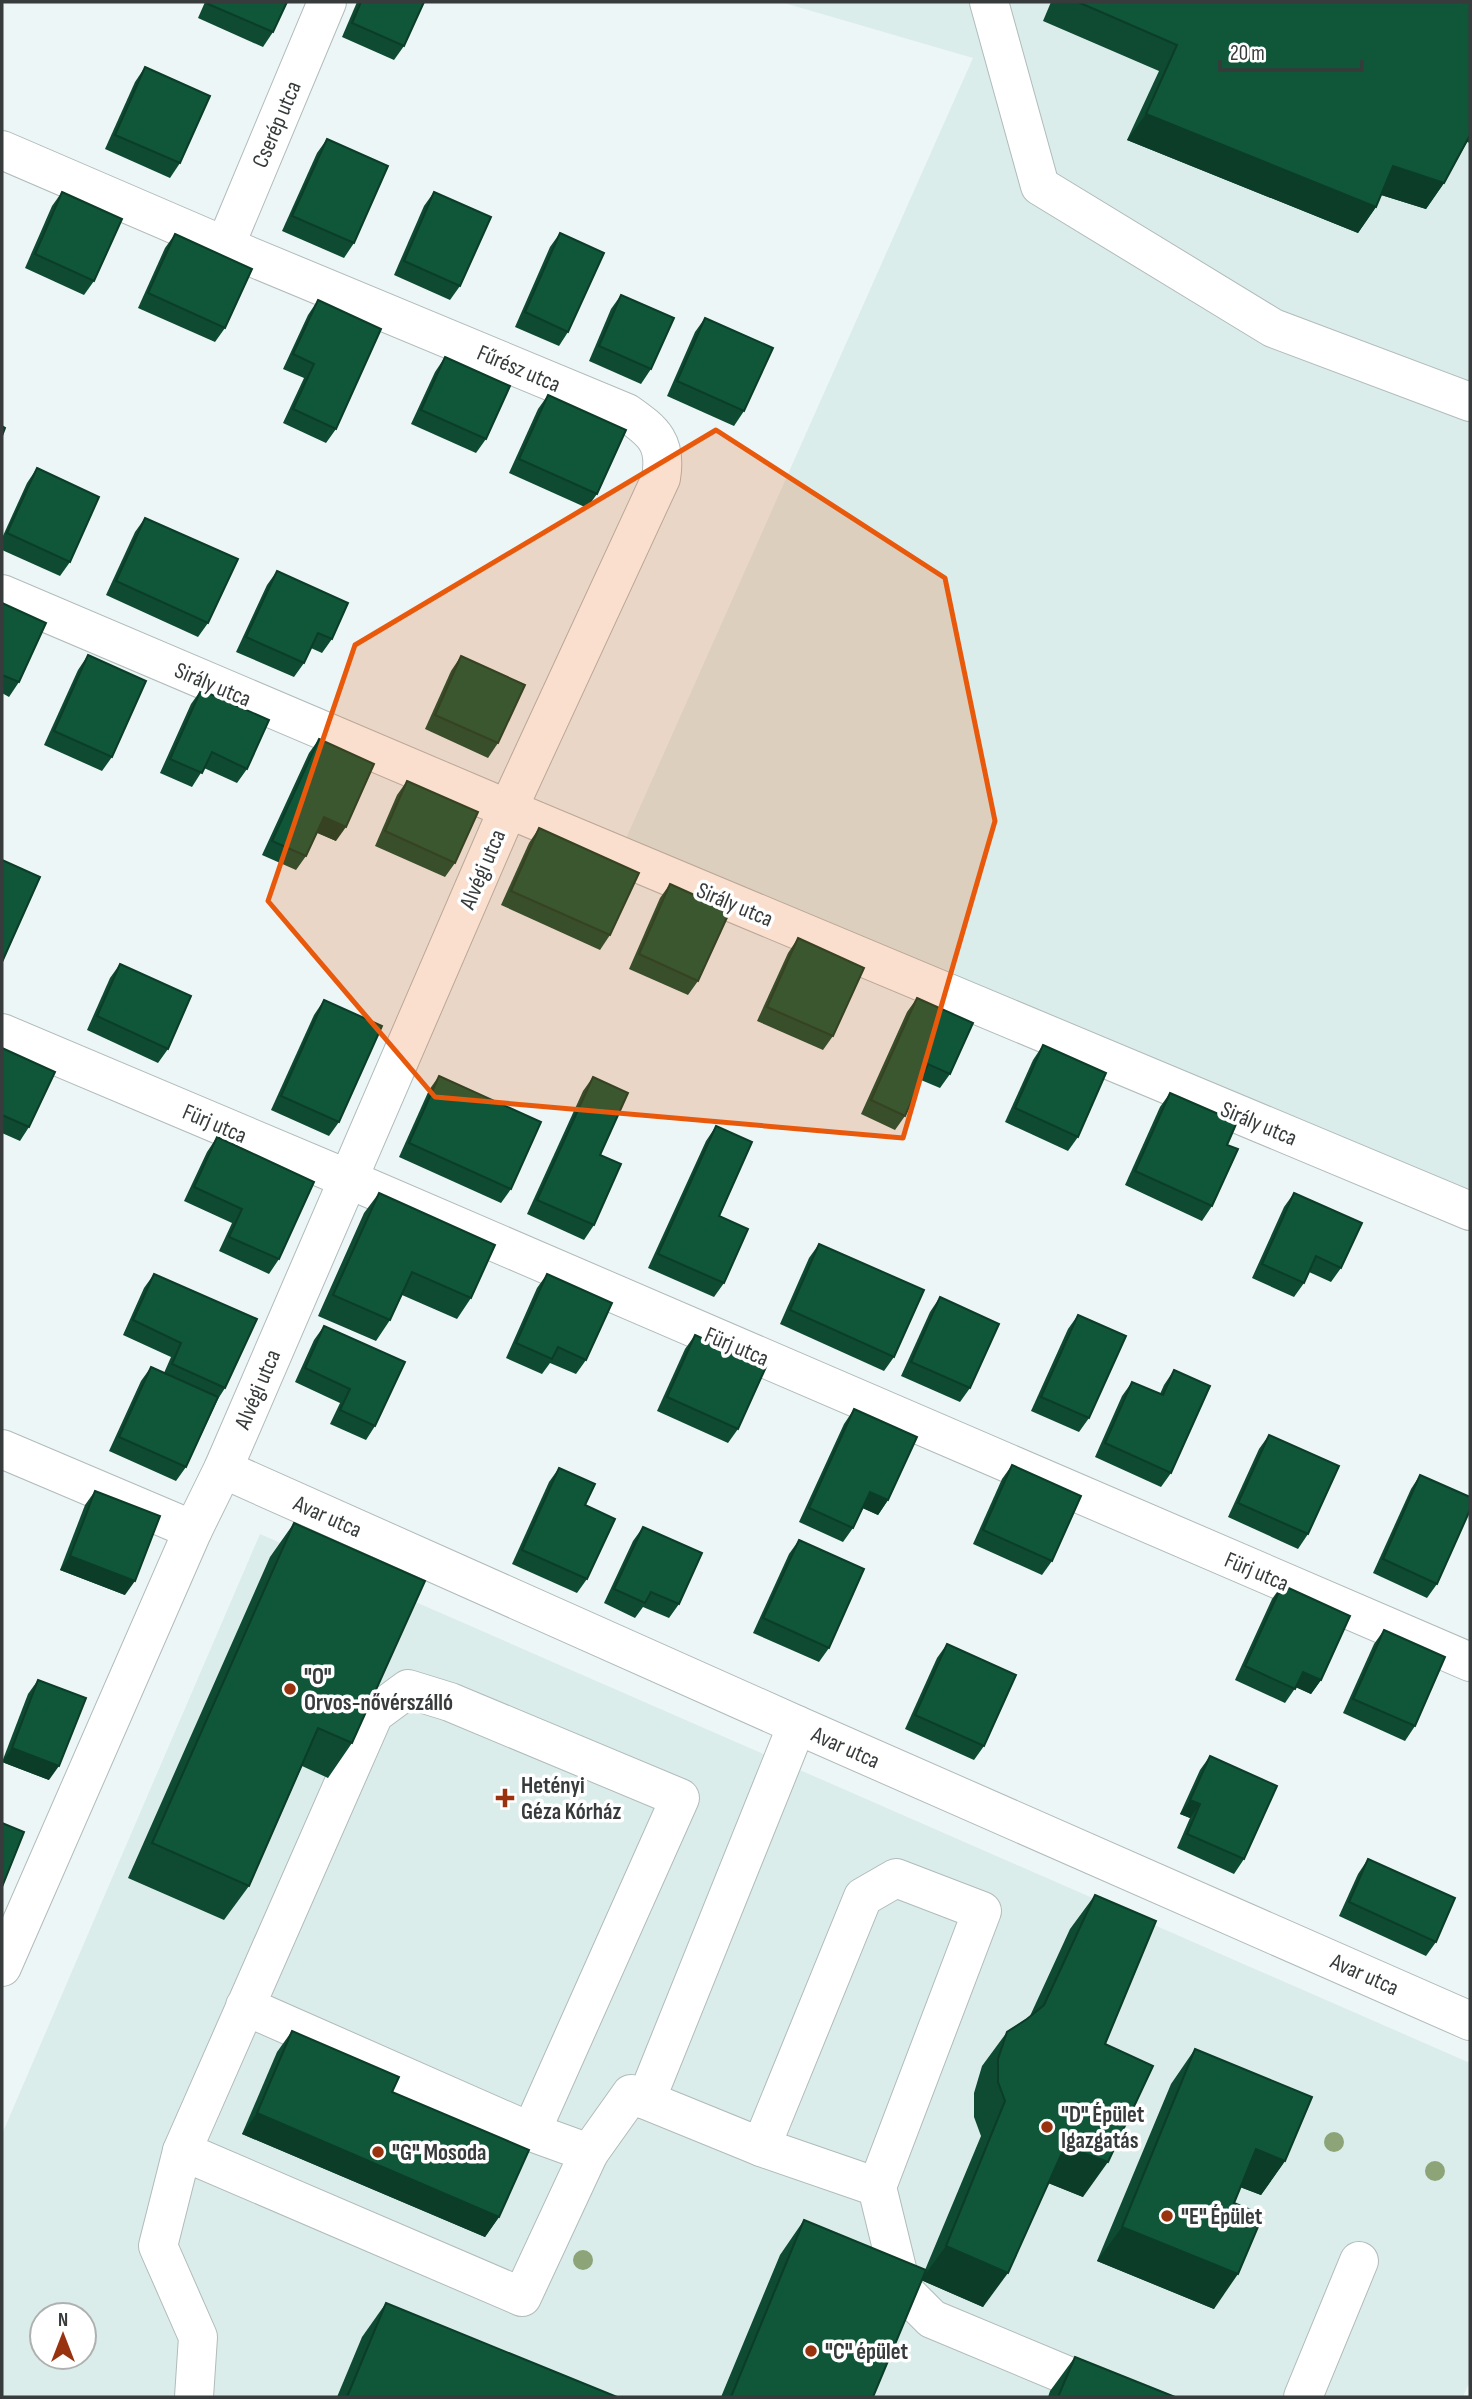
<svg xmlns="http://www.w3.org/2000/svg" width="1472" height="2399" font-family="'Sofia Sans Condensed',sans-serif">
	<rect width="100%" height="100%" fill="#ecf6f6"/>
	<!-- built -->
	<g fill="#daedeb" fill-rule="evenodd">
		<path d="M781,2H1470V1204L615,863L973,58Z"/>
		<path d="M260,1534L1470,2063V2381L1463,2397H2V2134ZM42,2315H84V2357H42Z"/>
	</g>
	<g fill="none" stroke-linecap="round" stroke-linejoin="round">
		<!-- minor casing -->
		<g stroke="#b1bbba" stroke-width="40">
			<g id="minor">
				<path d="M989,2L1040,186L1273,328L1470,402"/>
				<path d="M2,150L225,246L627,413C654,432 667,443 661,478L508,809L223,1469L193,1530L2,1967"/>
				<path d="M225,246L327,2"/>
				<path d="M2,594L508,809L1470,1211"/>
				<path d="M2,1033L348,1179L1470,1662"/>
				<path d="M2,1449L193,1530"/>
				<path d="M223,1469L797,1725L1470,2021"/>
				<path d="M646,2100L797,1725"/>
				<path d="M761,2147L877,2187"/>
				<path d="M182,2151L522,2297L589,2153L531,2132"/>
				<path d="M589,2153L631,2094L761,2147L863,1897L896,1878L982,1911L877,2187L902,2289L932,2319L1078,2380"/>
				<path d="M194,2397L198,2337L158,2246L182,2151L374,1714L408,1689L450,1702L680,1798L531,2132L245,2006"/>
				<path d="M1303,2397L1359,2261"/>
			</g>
		</g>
		<!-- minor -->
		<use href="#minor" stroke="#fff" stroke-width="38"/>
	</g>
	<!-- trees -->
	<g fill="#8da478">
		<circle cx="1334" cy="2142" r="10"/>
		<circle cx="1435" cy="2171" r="10"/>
		<circle cx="583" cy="2260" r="10"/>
	</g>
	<!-- wall -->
	<g fill="#0e4b32">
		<path d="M205,2H287L273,32L263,47L198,18Z"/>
		<path d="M357,2H424L404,46L394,60L342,37Z"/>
		<path d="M1051,2H1470V143L1467,142L1444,183L1426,209L1381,195L1376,207L1358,233L1127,140L1159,71L1043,21Z"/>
		<path d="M145,67L180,163L170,178L105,149L135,82Z"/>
		<path d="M327,139L354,243L344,258L282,231L317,153Z"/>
		<path d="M62,192L94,281L84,295L25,268L52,206Z"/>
		<path d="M434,192L460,286L450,300L394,275L424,206Z"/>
		<path d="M560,233L568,332L559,346L515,327L550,247Z"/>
		<path d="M175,234L225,328L215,342L138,308L165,248Z"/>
		<path d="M621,295L651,369L641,384L589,361L611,309Z"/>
		<path d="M318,300L336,429L326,443L283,423L304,378L283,369L308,315Z"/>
		<path d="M705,318L744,411L734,426L667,396L695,332Z"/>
		<path d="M445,357L486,439L476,453L411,424L435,372Z"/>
		<path d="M548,395L597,494L587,508L509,473L538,409Z"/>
		<path d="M37,468L70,562L60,576L2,550V538L27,483Z"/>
		<path d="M145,518L208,623L198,637L106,595L135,532Z"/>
		<path d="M277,571L332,639L322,653L311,648L304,663L294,677L236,652L267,585Z"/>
		<path d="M2,603L19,682L9,697L2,693Z"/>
		<path d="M88,655L112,757L102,771L44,745L78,670Z"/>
		<path d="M461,656L498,743L488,758L425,729L451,671Z"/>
		<path d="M201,690L247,769L237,783L204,768L192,787L160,773L191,704Z"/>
		<path d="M319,739L336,841L317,833L306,856L296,870L262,855L309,753Z"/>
		<path d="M407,781L455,863L445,877L375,846L397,795Z"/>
		<path d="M539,828L610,935L600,950L501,905L529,843Z"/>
		<path d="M670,884L698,981L688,995L629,969L660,898Z"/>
		<path d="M798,938L833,1036L823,1050L757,1021L788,953Z"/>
		<path d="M120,964L168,1049L158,1063L87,1030L110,978Z"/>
		<path d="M917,998L950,1074L940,1088L921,1080L905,1116L895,1130L861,1114L907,1012Z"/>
		<path d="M324,1000L339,1122L329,1136L271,1110L314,1015Z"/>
		<path d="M1043,1045L1078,1137L1068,1151L1005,1122L1033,1060Z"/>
		<path d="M2,1048L29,1127L20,1141L2,1133Z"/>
		<path d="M439,1076L511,1189L501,1203L399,1157L429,1090Z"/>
		<path d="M593,1077L600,1155L594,1225L584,1240L527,1214L583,1091Z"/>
		<path d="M1170,1093L1227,1145L1212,1206L1202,1221L1125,1185L1160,1107Z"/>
		<path d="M716,1126L719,1216L724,1283L714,1297L648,1268L706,1141Z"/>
		<path d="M217,1137L279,1259L269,1274L219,1251L232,1223L184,1201L207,1152Z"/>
		<path d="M379,1193L471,1298L457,1319L402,1295L390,1320L376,1341L318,1316L364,1213Z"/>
		<path d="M1294,1193L1341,1268L1331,1282L1309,1272L1304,1283L1294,1297L1252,1278L1284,1207Z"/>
		<path d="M819,1244L894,1357L884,1371L780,1324L809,1258Z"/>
		<path d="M154,1274L225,1388L218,1399L186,1467L176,1481L109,1451L141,1381L151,1367L164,1373L171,1357L123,1335L144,1288Z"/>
		<path d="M547,1274L586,1360L576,1374L550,1363L542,1374L506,1358L537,1288Z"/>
		<path d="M940,1297L970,1388L960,1402L901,1376L930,1312Z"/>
		<path d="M1078,1315L1089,1418L1079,1432L1031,1411L1068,1329Z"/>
		<path d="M324,1326L375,1426L366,1440L330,1424L340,1403L295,1382L314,1340Z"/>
		<path d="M695,1335L738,1429L728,1443L657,1411L685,1349Z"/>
		<path d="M1174,1370L1171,1473L1161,1487L1095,1457L1122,1396L1132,1382L1160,1394L1164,1385Z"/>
		<path d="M854,1409L888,1500L878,1515L863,1508L853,1528L843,1542L799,1522L844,1424Z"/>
		<path d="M1269,1435L1308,1534L1298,1549L1228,1517L1259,1449Z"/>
		<path d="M1012,1465L1052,1561L1042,1575L973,1544L1002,1479Z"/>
		<path d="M559,1468L585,1505L587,1579L577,1593L512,1564L549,1482Z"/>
		<path d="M1420,1475L1437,1584L1427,1598L1373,1573L1411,1489Z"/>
		<path d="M95,1491L125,1595L60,1570L85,1505Z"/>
		<path d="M294,1523L352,1743L328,1778L302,1766L249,1886L224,1920L128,1878L270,1557Z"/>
		<path d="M643,1527L679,1604L669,1618L643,1607L635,1618L604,1603L633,1541Z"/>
		<path d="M799,1540L829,1648L819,1662L753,1633L789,1554Z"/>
		<path d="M1282,1585L1321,1680L1311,1694L1296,1687L1285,1703L1235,1680L1272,1599Z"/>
		<path d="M1384,1630L1415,1726L1405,1741L1343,1713L1374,1644Z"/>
		<path d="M947,1644L984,1746L974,1760L905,1729L937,1658Z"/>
		<path d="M38,1680L49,1780L2,1762L28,1694Z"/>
		<path d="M1210,1756L1244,1859L1234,1874L1177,1848L1190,1818L1180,1814L1200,1770Z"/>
		<path d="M1368,1859L1436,1942L1426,1956L1339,1916L1358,1874Z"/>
		<path d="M1095,1895L1105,2044L1083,2197L1048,2183L983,2307L921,2280L873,2397H721L780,2255L804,2220L925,2270L981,2136L974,2117V2093L982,2066L1007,2032L1030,2016L1070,1929Z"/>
		<path d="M292,2031L392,2092L499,2217L485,2237L242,2134L277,2052Z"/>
		<path d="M1195,2049L1285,2161L1261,2195L1240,2187L1234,2203L1214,2309L1097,2261L1171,2084Z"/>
		<path d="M386,2303L617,2397H337L362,2337Z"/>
		<path d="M1075,2357L1175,2397H1048L1050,2391Z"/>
	</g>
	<!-- shaded-wall -->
	<g fill="#0b3d29">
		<path d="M1146,114L1376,207L1358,233L1127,140Z"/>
		<path d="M1393,166L1444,183L1426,209L1375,193Z"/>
		<path d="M324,817L346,827L336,841L314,831Z"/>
		<path d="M870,1492L888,1500L878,1515L860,1507Z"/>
		<path d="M70,1556L135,1581L125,1595L60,1570Z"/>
		<path d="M1303,1672L1321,1680L1311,1694L1293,1686Z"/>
		<path d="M12,1748L59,1766L49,1780L2,1762Z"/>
		<path d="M1190,1800L1200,1804L1190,1818L1180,1814Z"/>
		<path d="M257,2113L499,2217L485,2237L242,2134Z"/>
		<path d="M1065,2146L1108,2162L1083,2197L1041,2180Z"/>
		<path d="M1256,2149L1285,2161L1261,2195L1232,2184Z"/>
		<path d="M1122,2227L1238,2274L1214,2309L1097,2261Z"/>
		<path d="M946,2246L1008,2273L983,2307L921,2280Z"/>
	</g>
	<!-- building -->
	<g fill="#10573a" stroke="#0b3d29" stroke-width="2">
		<path d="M209,2H287L273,32L208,4Z"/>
		<path d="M361,2H424L404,46L352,23Z"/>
		<path d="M1078,2H1470V135L1444,183L1393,166L1376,207L1146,114L1177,45Z"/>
		<path d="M145,67L210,96L180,163L115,135Z"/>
		<path d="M327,139L388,166L354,243L292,216Z"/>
		<path d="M62,192L122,219L94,281L35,254Z"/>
		<path d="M434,192L491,217L460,286L404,261Z"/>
		<path d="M560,233L604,253L568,332L525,312Z"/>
		<path d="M175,234L252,269L225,328L148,293Z"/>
		<path d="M621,295L674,318L651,369L599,346Z"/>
		<path d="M318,300L381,329L336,429L293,409L314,364L293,354Z"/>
		<path d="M705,318L773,348L744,411L677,381Z"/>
		<path d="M445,357L510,386L486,439L421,410Z"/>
		<path d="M548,395L626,430L597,494L519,459Z"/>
		<path d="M2,426L5,428L2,436Z"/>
		<path d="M37,468L99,497L70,562L7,533Z"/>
		<path d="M145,518L238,559L208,623L116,581Z"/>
		<path d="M277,571L348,603L332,639L318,633L304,663L246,637Z"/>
		<path d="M2,603L46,623L19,682L2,675Z"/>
		<path d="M88,655L146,681L112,757L54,731Z"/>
		<path d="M461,656L525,685L498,743L435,715Z"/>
		<path d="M201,690L269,720L247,769L212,752L202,773L170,759Z"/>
		<path d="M319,739L374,764L346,827L324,817L306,856L272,841Z"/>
		<path d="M407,781L478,812L455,863L385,831Z"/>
		<path d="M539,828L639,873L610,935L511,891Z"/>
		<path d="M2,860L40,877L2,962Z"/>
		<path d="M670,884L730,911L698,981L639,954Z"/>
		<path d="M798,938L864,968L833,1036L767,1007Z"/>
		<path d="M120,964L191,996L168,1049L97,1016Z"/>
		<path d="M917,998L973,1023L950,1074L928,1064L905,1116L871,1100Z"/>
		<path d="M324,1000L382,1026L339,1122L281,1096Z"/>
		<path d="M1043,1045L1106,1073L1078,1137L1015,1108Z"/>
		<path d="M2,1048L55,1072L29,1127L2,1115Z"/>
		<path d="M439,1076L541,1122L511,1189L409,1143Z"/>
		<path d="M593,1077L628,1093L600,1155L621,1164L594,1225L537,1200Z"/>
		<path d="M1170,1093L1237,1122L1227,1145L1238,1149L1212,1206L1135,1171Z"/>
		<path d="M716,1126L752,1142L719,1216L748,1229L724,1283L658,1254Z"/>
		<path d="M217,1137L314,1182L279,1259L229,1237L242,1209L194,1187Z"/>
		<path d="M379,1193L495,1245L471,1298L412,1272L390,1320L333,1295Z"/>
		<path d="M1294,1193L1362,1223L1341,1268L1316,1256L1304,1283L1262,1264Z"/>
		<path d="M819,1244L924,1290L894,1357L790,1310Z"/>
		<path d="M154,1274L257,1319L225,1388L172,1364L181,1343L133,1320Z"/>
		<path d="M547,1274L612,1303L586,1360L558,1347L552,1359L516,1343Z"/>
		<path d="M940,1297L999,1324L970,1388L911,1362Z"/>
		<path d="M1078,1315L1126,1336L1089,1418L1041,1397Z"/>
		<path d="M324,1326L405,1362L375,1426L340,1410L350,1389L305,1368Z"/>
		<path d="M695,1335L766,1367L738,1429L667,1397Z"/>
		<path d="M151,1367L218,1397L186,1467L119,1437Z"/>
		<path d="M1174,1370L1210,1386L1171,1473L1105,1443L1132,1382L1163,1395Z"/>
		<path d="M854,1409L917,1437L888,1500L870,1492L853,1528L809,1508Z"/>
		<path d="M1269,1435L1339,1466L1308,1534L1238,1503Z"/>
		<path d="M1012,1465L1081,1496L1052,1561L983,1530Z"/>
		<path d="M559,1468L595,1484L585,1505L615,1519L587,1579L522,1550Z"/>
		<path d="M1420,1475L1470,1497V1510L1437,1584L1383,1559Z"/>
		<path d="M95,1491L160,1516L135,1581L70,1556Z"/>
		<path d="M294,1523L425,1581L352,1743L318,1728L249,1886L152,1843Z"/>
		<path d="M643,1527L702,1553L679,1604L651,1592L645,1603L614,1589Z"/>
		<path d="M799,1540L864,1569L829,1648L763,1618Z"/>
		<path d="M1282,1585L1350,1616L1321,1680L1303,1672L1295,1689L1245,1666Z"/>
		<path d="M1384,1630L1445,1657L1415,1726L1353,1699Z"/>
		<path d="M947,1644L1016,1675L984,1746L915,1715Z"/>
		<path d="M38,1680L86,1698L59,1766L12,1748Z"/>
		<path d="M1210,1756L1277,1786L1244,1859L1187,1834L1200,1804L1190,1800Z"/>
		<path d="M2,1823L24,1832L2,1887Z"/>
		<path d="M1368,1859L1455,1898L1436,1942L1349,1902Z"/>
		<path d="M1095,1895L1156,1921L1105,2044L1153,2066L1108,2162L1065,2146L1008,2273L946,2246L1005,2101L998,2082V2059L1007,2032L1027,2019L1044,2005Z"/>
		<path d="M292,2031L399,2077L392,2092L529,2150L499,2217L257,2113Z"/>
		<path d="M1195,2049L1312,2097L1285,2161L1256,2149L1234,2203L1263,2215L1238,2274L1122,2227Z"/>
		<path d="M804,2220L926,2270L873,2397H731Z"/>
		<path d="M386,2303L617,2397H347Z"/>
		<path d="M1075,2357L1175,2397H1058Z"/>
	</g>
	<!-- marked area -->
	<path fill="#e8590c" fill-opacity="0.2" stroke="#e8590c" stroke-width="5" stroke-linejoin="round" d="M716,430L945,578L995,821L903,1138L435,1097L268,901L355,645Z"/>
	<!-- markers -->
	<g fill="#99330f" stroke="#fff" stroke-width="2.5">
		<circle cx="290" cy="1689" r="7"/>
		<path d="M501.5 1787.5h7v7h7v7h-7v7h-7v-7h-7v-7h7z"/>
		<circle cx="1047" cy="2127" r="7"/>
		<circle cx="378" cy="2152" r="7"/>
		<circle cx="1167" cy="2216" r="7"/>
		<circle cx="811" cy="2351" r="7"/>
	</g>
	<g text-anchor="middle" stroke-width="7" stroke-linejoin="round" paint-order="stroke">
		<!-- street labels -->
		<g font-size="23" fill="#373b3b" stroke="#fff">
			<text transform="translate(276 124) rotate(-67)" y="8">Cserép utca</text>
			<text transform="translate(519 368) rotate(23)" y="8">Fűrész utca</text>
			<text transform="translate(213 684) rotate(23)" y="8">Sirály utca</text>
			<text transform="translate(482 869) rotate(-67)" y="8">Alvégi utca</text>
			<text transform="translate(735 904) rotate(23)" y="8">Sirály utca</text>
			<text transform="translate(215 1123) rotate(23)" y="8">Fürj utca</text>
			<text transform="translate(1259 1123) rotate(23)" y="8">Sirály utca</text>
			<text transform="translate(737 1346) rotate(23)" y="8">Fürj utca</text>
			<text transform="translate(257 1389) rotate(-67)" y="8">Alvégi utca</text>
			<text transform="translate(328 1516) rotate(24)" y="8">Avar utca</text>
			<text transform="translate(1257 1571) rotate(23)" y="8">Fürj utca</text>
			<text transform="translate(846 1747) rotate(24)" y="8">Avar utca</text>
			<text transform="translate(1365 1974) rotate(24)" y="8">Avar utca</text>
		</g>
		<!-- poi labels -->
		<g font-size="23" font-weight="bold" fill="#373b3b" stroke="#fff" text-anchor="start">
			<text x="304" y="1684">"O"<tspan x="304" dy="26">Orvos-nővérszálló</tspan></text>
			<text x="521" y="1793">Hetényi<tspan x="521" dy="26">Géza Kórház</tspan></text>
			<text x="1061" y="2122">"D" Épület<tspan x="1061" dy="26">Igazgatás</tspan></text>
			<text x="392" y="2160">"G" Mosoda</text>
			<text x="1181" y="2224">"E" Épület</text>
			<text x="825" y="2359">"C" épület</text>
		</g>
	</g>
	<!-- border -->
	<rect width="1472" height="2399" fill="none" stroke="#373b3b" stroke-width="7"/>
	<!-- north arrow -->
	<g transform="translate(63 2336)"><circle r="33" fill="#ffffff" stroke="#afb1b1" stroke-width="2"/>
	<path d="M0-5L12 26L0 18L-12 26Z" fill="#99330f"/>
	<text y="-10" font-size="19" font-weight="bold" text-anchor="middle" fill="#373b3b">N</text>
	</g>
	<!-- scale -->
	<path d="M1220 60v10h142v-10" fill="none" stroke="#373b3b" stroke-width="3.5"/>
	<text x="1230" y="60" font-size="21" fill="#373b3b" stroke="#ffffff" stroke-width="5" paint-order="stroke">20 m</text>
</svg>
